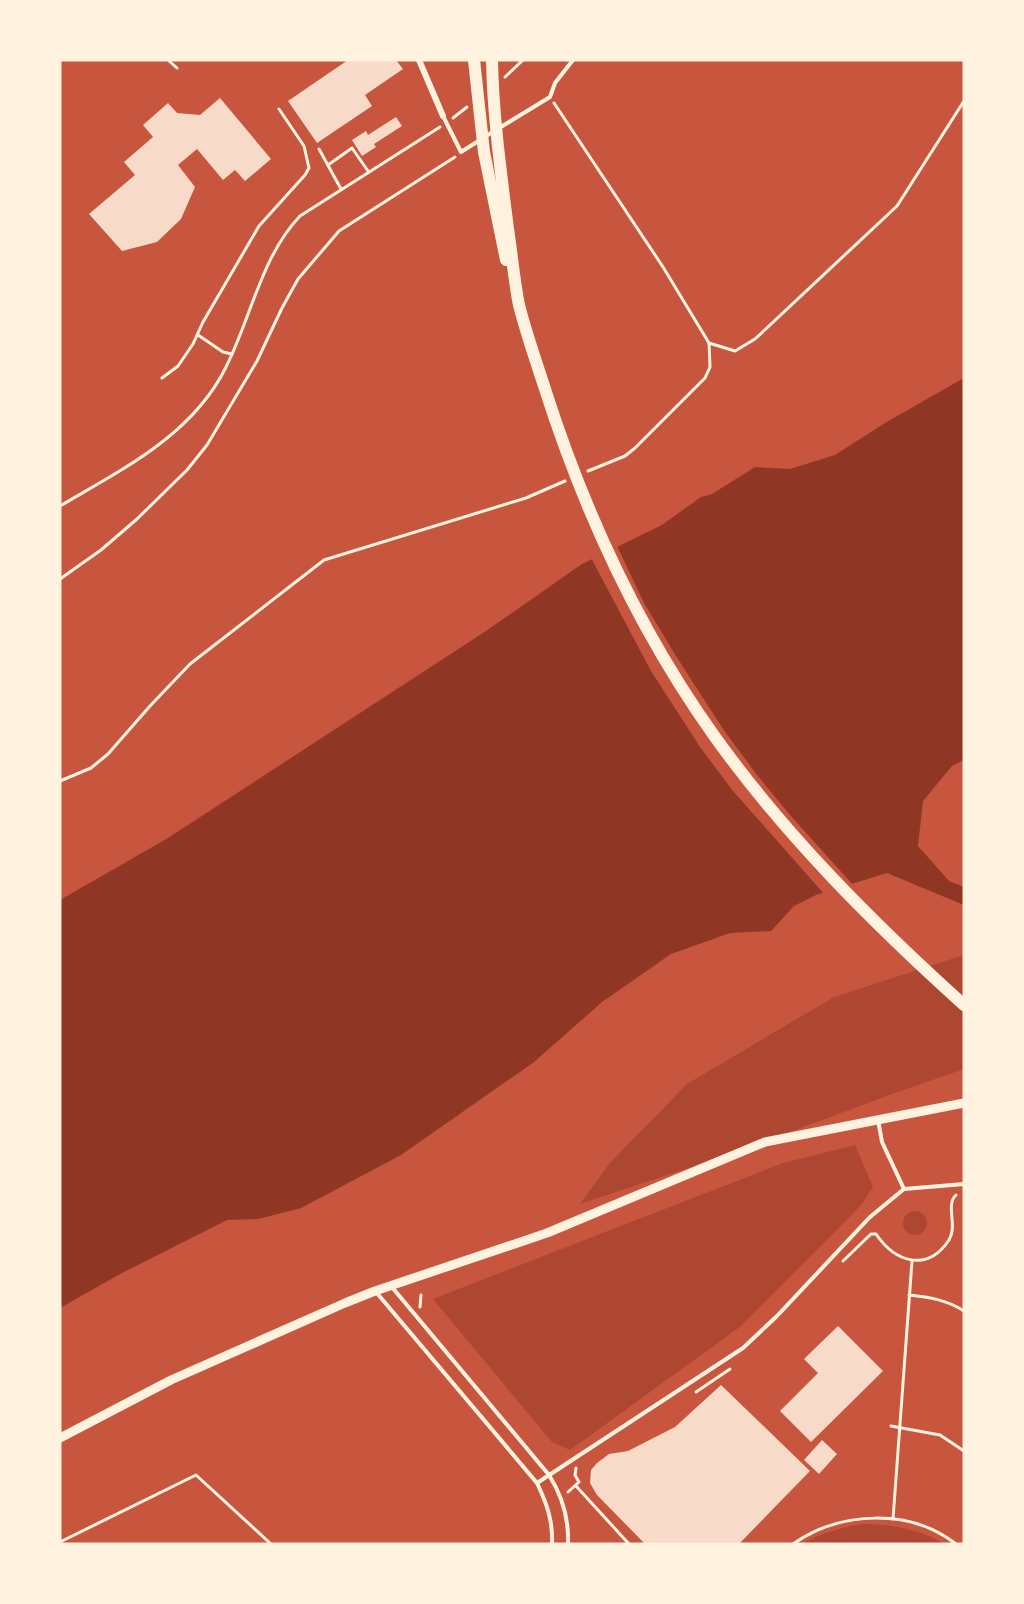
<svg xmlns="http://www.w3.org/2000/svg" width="1024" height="1604" font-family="Ubuntu,sans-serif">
	<rect width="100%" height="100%" fill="#c8553d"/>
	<!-- green -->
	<g fill="#ae4732">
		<path d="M964,955V1069L895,1093L733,1153L580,1204L610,1163L687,1084L834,997Z"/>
		<path d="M855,1145L873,1187L861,1205L836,1231L741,1326L570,1450L552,1442L433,1299L783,1163Z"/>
		<circle cx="915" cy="1223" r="12"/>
		<path d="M861,1524C892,1524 918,1529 945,1544H802C821,1533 840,1528 861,1524Z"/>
	</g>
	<!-- water -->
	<path fill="#8f3625" d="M964,378V760L952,766L923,801L918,846L949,881L964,887V905L887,873L816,895L794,906L771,931L730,933L671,954L602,1002L534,1062L401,1155L301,1208L258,1219L227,1220L120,1274L60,1308V900L168,838L486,631L582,564L662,525L701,497L712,494L755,467L790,469L835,455L885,423Z"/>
	<!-- pier -->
	<path fill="#c8553d" d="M616,544L644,603L676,656L723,729L757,775L790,815L854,886L825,895L733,791L700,747L651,671L590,556Z"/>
	<!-- building -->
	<g fill="#f7dbc8">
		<path d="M348,60H396L403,69L365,95L372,106L317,143L288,101Z"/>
		<path d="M220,98L271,159L245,181L235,170L223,180L197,149L178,165L195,187L181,219L157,242L122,251L89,214L135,175L124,162L153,137L143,125L168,103L177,113L200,115Z"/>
		<path d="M396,117L402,126L374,144L376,147L362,156L352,140L366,131L368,135Z"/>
		<path d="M838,1326L883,1371L811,1442L780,1411L818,1373L804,1359Z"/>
		<path d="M721,1385L810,1471L739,1544H645L597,1495L590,1483L591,1470L597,1463L609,1454L628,1451L675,1427Z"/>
		<path d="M822,1440L837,1454L819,1474L804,1460Z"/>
	</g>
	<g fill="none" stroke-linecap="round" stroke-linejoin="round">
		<!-- path -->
		<g stroke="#fff3e0" stroke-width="3">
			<path d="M168,60L177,68"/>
			<path d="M505,77L523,60"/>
			<path d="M554,103L663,267L709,343L710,367L705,378L635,448L625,456L588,471"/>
			<path d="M453,118L467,107"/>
			<path d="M319,149L341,189"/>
			<path d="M328,165L352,148L368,171"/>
			<path d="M198,335L223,352L232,354"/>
			<path d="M709,343L735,351L755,339L897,206L964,101"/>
			<path d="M162,378L178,366L193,344L203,322L259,226L305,175L309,168L304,146L279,109"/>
			<path d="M60,506C121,470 193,435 226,367C251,318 261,257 300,216L440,127"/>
			<path d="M60,579L101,550L137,519L187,470L207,445L257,361L282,308L298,279L339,231L455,157"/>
			<path d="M60,781L91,768L108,754L150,706L190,664L324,560L526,498L565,481"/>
			<path d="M843,1261L871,1234H876C895,1262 927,1273 949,1240C958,1226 945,1205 956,1195"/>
			<path d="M909,1295C929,1297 947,1300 964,1311"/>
			<path d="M420,1307L421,1295"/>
			<path d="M696,1392L730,1369"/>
			<path d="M891,1426L940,1435L964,1451"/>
			<path d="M576,1486L629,1544"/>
			<path d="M568,1492L579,1482L575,1475L576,1468"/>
			<path d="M893,1519L912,1261"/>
			<path d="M60,1542L196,1475L271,1544"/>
			<path d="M793,1544C840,1511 910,1508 956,1544"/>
		</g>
		<!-- service -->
		<g stroke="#fff3e0" stroke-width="4">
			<path d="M443,116L461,152L480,140"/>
			<path d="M486,136L550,97L555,83L573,60"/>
			<path d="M878,1120L882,1142L904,1189"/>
			<path d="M391,1286L549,1475C563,1497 569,1518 568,1544"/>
			<path d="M376,1292L537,1483C547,1504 553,1521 552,1544"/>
			<path d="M537,1483L743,1348L777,1316L870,1217L904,1189L964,1184"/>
		</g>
		<!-- minor -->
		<path stroke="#fff3e0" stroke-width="6" d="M419,60L443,116"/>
		<!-- tertiary -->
		<path stroke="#fff3e0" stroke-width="9" d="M60,1438L171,1380L345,1303L375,1291L547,1233L765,1142L964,1103"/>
		<!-- trunk -->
		<g stroke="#fff3e0" stroke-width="12">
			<path d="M474,60L484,152L506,260"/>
			<path d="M492,60C493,116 501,173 508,229C512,254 514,280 519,305C526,333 536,361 545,389C584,511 640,632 715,737C786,836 873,923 964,1005"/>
		</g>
	</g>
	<!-- border -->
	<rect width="1024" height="1604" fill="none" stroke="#fff3e0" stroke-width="123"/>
</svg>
